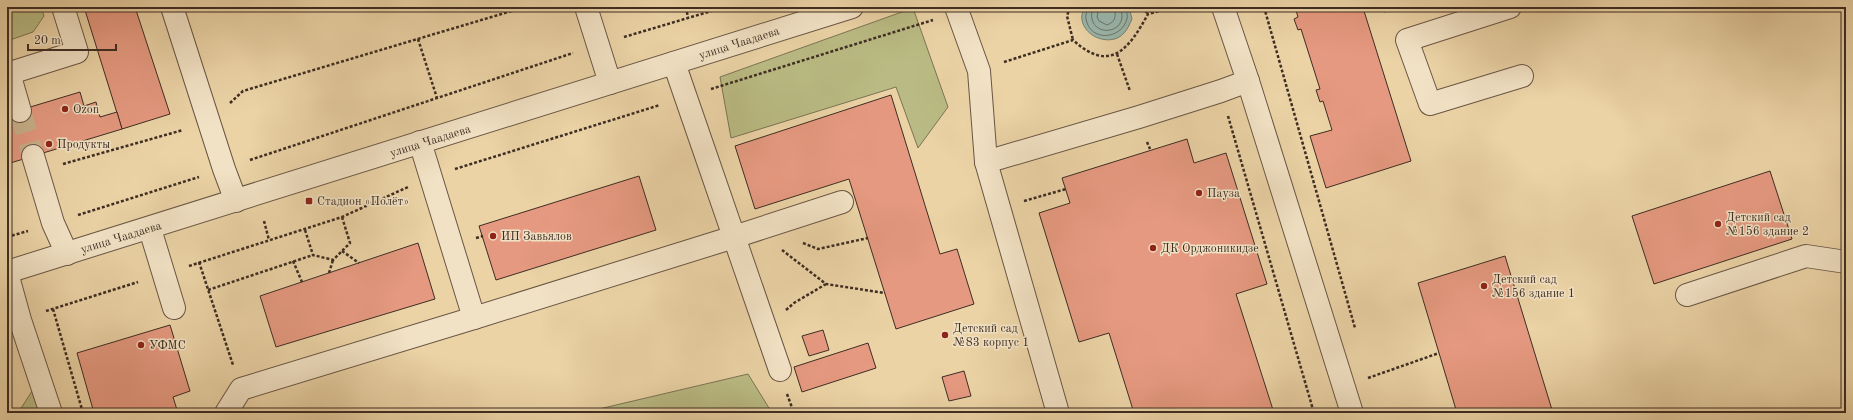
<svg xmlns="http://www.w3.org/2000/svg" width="1853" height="420" font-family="'Old Standard TT',serif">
	<rect width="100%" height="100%" fill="#ebd3a6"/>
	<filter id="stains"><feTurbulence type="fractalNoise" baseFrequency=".005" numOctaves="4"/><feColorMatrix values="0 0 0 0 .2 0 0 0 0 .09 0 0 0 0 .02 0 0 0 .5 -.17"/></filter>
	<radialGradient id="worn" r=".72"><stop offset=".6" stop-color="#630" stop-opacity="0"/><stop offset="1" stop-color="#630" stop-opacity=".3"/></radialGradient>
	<!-- green -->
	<g fill="#babb84" stroke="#7c7454">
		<path d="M7,7H41L44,16L33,32L7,41Z"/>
		<path d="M913,8L948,107L918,148L896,87L731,138L720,77Z"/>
		<path d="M748,374L772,413H582Z"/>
		<path d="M36,385L47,413H18Z"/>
	</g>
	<!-- water -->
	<path fill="#99b7ac" stroke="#758075" d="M1084,7H1129L1132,19C1130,23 1128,29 1124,33C1112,47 1085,38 1082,20C1081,16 1083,11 1084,7Z"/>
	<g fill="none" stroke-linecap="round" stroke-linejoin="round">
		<!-- shore -->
		<g stroke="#6c7268" stroke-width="1">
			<path d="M1088,7C1087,11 1085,16 1086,19C1090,42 1121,40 1127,19C1128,16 1126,11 1126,7"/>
			<path d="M1093,7C1092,11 1091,16 1092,19C1096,36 1122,33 1122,16C1122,13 1121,10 1121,7"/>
			<path d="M1099,7L1097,17L1099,21L1107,25C1117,21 1115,16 1115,7"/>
		</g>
	</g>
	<!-- building -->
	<g fill="#e59980" stroke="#3e2d23">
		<path d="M84,7H135L170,114L122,129Z"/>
		<path d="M1295,7H1377L1364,11L1411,161L1326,188L1310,136L1332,130L1323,101L1320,102L1316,90L1320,89L1301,29L1298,30L1294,19L1298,17Z"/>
		<path d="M1382,7H1400L1384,12Z"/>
		<path d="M80,92L84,106L96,102L100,117L117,112L122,129L7,164V114Z"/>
		<path d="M891,95L940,254L957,249L974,304L896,329L849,179L755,209L735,146Z"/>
		<path d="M1187,139L1194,163L1226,153L1267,284L1236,294L1274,413H1134L1109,333L1079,342L1039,213L1070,203L1062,178Z"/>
		<path d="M1770,171L1792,239L1654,284L1632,216Z"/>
		<path d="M639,176L656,230L496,280L479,226Z"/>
		<path d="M418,243L435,299L276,347L260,296Z"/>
		<path d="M1505,256L1553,413H1457L1418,283Z"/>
		<path d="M170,325L190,391L173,397L178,413H94L77,353Z"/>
		<path d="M823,330L829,350L809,356L802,336Z"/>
		<path d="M868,343L876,368L802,392L794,367Z"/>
		<path d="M964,371L971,396L949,401L942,377Z"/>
	</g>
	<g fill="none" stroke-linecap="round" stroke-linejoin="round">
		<!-- minor-tunnel -->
		<path stroke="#c8b28c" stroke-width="22" stroke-dasharray="22 11" stroke-linecap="butt" d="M20,111L33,156"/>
		<!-- minor casing -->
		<g stroke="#695644" stroke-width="24">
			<g id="minor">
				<path d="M172,7L224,169L236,201"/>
				<path d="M586,7L610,83"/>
				<path d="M956,7L979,71L986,162L1058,413"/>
				<path d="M1223,7L1248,81L1352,413"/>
				<path d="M1510,7L1407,40L1430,104L1522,76"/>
				<path d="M674,63L780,370"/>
				<path d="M9,73L20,111"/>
				<path d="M7,74L77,52L63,7"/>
				<path d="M420,142L474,318L734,237L842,202"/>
				<path d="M33,156L53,223L67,254"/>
				<path d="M986,162L1139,117L1221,91L1248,81"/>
				<path d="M150,229L174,308"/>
				<path id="s1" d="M7,272C290,186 571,96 852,7"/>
				<path d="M7,273L20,320L51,413"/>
				<path d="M1687,295L1806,256L1846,262"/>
				<path d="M226,413L241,389L474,318"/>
			</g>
		</g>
		<!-- path -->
		<g stroke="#3e2d23" stroke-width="2.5" stroke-dasharray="3 2" stroke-linecap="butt">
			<path d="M686,7L688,18"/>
			<path d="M1070,7L1067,16L1073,40"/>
			<path d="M1142,7L1148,14"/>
			<path d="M1264,7L1355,328"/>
			<path d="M624,37L725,7"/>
			<path d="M418,39L437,98"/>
			<path d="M1117,54L1130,91"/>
			<path d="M1004,62L1073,40C1110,74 1129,49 1148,14L1174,7"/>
			<path d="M711,89L933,20"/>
			<path d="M230,103L243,91L525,7"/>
			<path d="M1228,116L1314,413"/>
			<path d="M1147,142L1150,149"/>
			<path d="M250,160L573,53"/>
			<path d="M63,164L183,130"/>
			<path d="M455,169L660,105"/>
			<path d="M1024,201L1066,189"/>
			<path d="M78,215L199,177"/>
			<path d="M264,221L269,240"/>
			<path d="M305,230L313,255L333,260L350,243L342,217"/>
			<path d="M7,237L28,231"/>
			<path d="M476,238L483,236"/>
			<path d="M803,243L818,249L868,238"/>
			<path d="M782,250L826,284L885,293"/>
			<path d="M342,251L359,263"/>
			<path d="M293,261L302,282"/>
			<path d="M199,262L233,365"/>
			<path d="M189,266L342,217L408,187"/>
			<path d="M329,273L333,260"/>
			<path d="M208,290L313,255"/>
			<path d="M53,309L83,413"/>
			<path d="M786,310L794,303L826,284"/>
			<path d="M46,311L138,282"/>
			<path d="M1368,378L1439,353"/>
			<path d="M787,394L794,413"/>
		</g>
		<!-- minor -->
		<use href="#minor" stroke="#f2e2c5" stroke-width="22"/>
	</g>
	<!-- markers -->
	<g fill="#8f2418" stroke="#f2e2c5" stroke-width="1.5">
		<circle cx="65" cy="109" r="4"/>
		<circle cx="49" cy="144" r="4"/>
		<circle cx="1199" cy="193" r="4"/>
		<rect x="305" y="197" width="8" height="8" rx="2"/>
		<circle cx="1718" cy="224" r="4"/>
		<circle cx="493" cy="236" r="4"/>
		<circle cx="1153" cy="248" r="4"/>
		<circle cx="1484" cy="286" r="4"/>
		<circle cx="945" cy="335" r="4"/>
		<circle cx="141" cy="345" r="4"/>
	</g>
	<g text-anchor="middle" stroke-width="3" stroke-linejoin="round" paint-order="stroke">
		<!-- street labels -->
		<g font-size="12" fill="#3e2d23" stroke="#f2e2c5">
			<text dy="4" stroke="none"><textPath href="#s1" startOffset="767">улица Чаадаева</textPath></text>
			<text dy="4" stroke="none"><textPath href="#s1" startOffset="443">улица Чаадаева</textPath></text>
			<text dy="4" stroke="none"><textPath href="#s1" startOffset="119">улица Чаадаева</textPath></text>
		</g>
		<!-- poi labels -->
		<g font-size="12" fill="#3e2d23" stroke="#f2e2c5" text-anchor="start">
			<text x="73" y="113">Ozon</text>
			<text x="57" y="148">Продукты</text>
			<text x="1207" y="197">Пауза</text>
			<text x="317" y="205">Стадион «Полёт»</text>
			<text x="1726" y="221">Детский сад<tspan x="1726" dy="14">№156 здание 2</tspan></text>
			<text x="501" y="240">ИП Завьялов</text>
			<text x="1161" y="252">ДК Орджоникидзе</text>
			<text x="1492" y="283">Детский сад<tspan x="1492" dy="14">№156 здание 1</tspan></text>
			<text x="953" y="332">Детский сад<tspan x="953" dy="14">№83 корпус 1</tspan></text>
			<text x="149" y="349">УФМС</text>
		</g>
	</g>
	<!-- margin -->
	<rect width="1853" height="420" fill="none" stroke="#ebd3a6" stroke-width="24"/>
	<rect x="8" y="8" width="1837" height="404" fill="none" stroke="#3e2d23" stroke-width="2"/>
	<rect x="12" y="12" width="1829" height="396" fill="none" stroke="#3e2d23"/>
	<!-- scale -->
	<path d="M28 44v6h88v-6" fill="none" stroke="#3e2d23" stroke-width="2"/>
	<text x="34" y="44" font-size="12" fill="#3e2d23" stroke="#f2e2c5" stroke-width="3" paint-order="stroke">20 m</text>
	<rect width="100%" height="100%" filter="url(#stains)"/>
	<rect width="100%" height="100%" fill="url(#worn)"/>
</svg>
